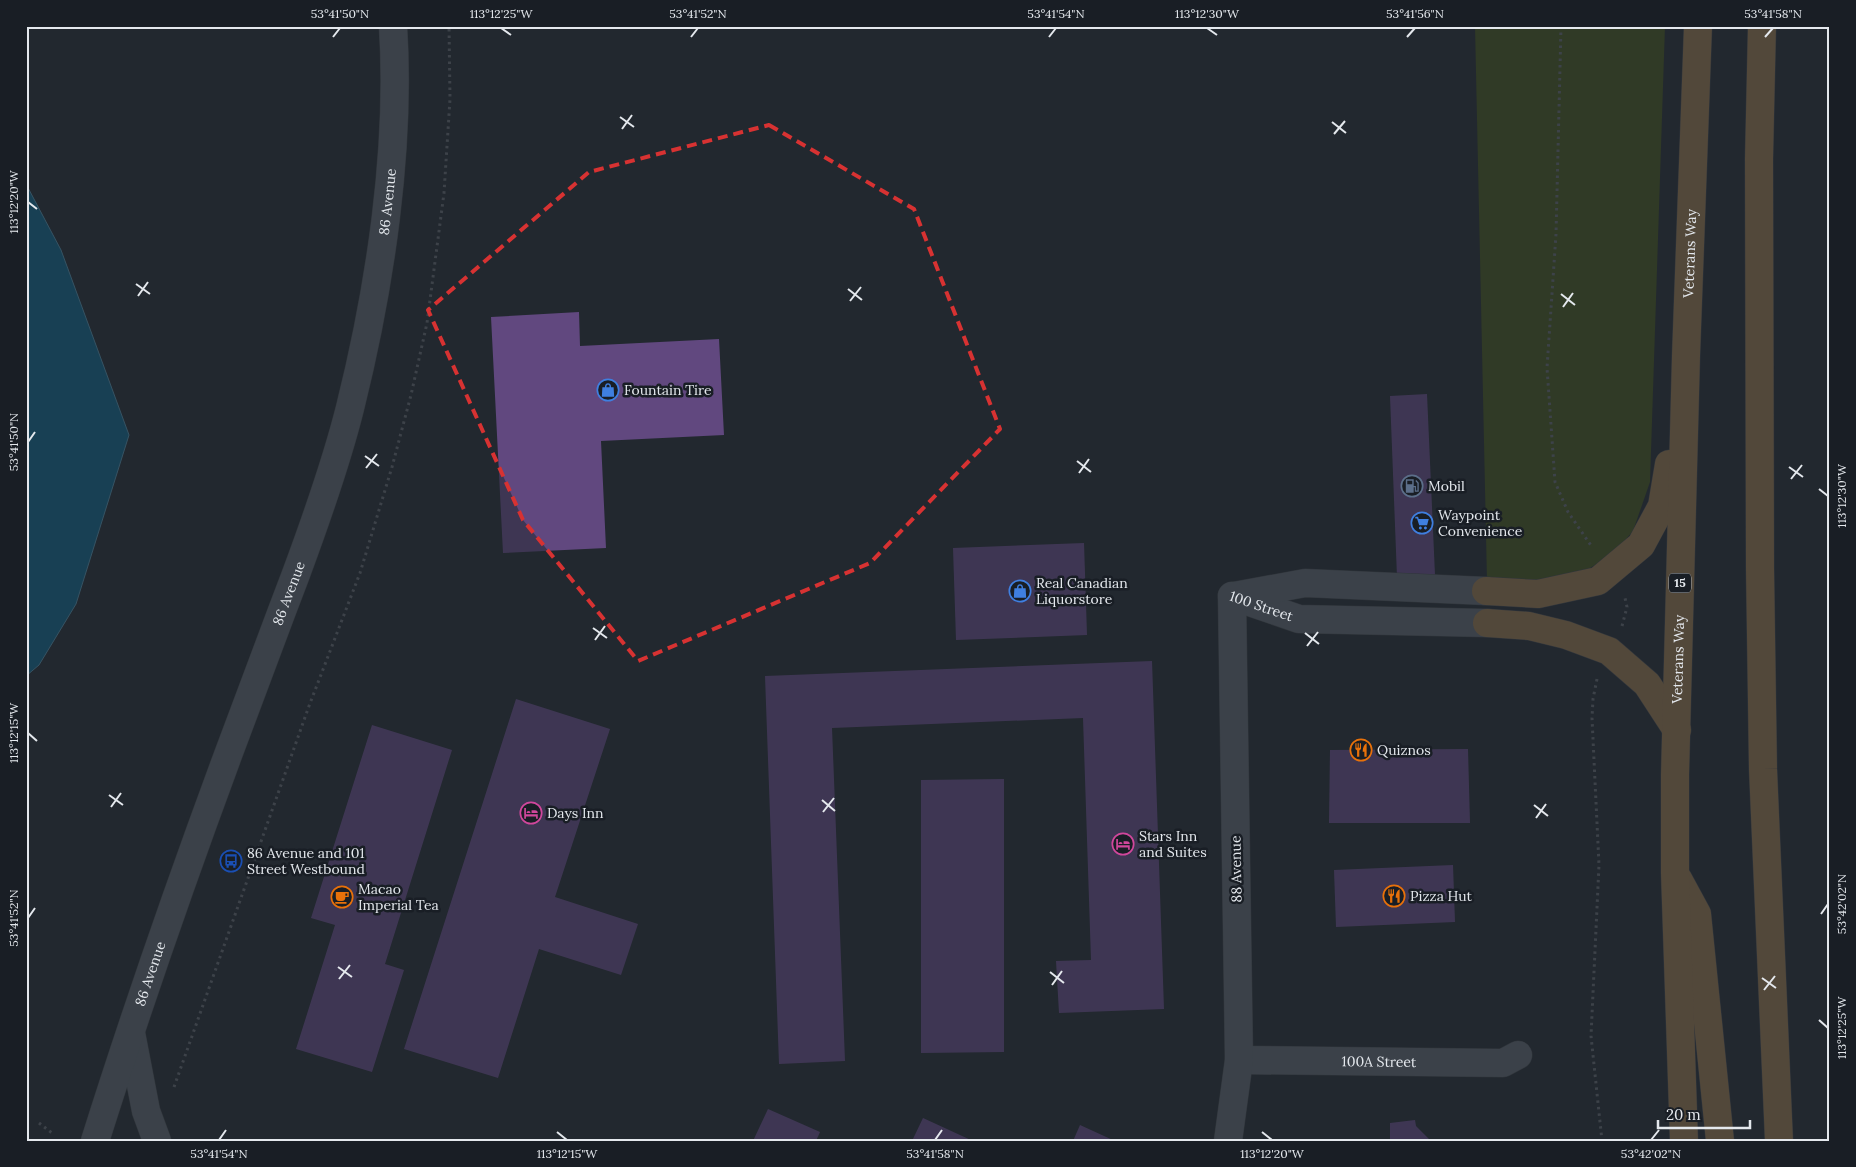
<svg xmlns="http://www.w3.org/2000/svg" width="1856" height="1167" font-family="Lora,serif">
	<rect width="100%" height="100%" fill="#22282f"/>
	<!-- green -->
	<path fill="#40501b" d="M1475,26H1665L1650,482L1633,531L1614,553L1576,577L1544,584L1487,581Z"/>
	<!-- water -->
	<path fill="#0d5d81" stroke="#4e87a1" d="M26,184L61,250L129,435L76,604L39,665L26,676Z"/>
	<!-- building -->
	<g fill="#61487f">
		<path d="M579,312L580,346L719,339L724,435L601,441L606,548L503,553L491,317Z"/>
		<path d="M1427,394L1435,575L1397,577L1390,396Z"/>
		<path d="M1084,543L1087,635L956,640L953,548Z"/>
		<path d="M1152,661L1164,1009L1059,1013L1056,961L1091,960L1083,718L832,728L845,1061L779,1064L765,676Z"/>
		<path d="M516,699L610,729L555,897L638,924L621,975L539,949L498,1078L404,1049Z"/>
		<path d="M372,725L452,750L385,964L404,970L372,1072L296,1049L335,925L311,918Z"/>
		<path d="M1468,749L1470,823H1329L1330,750Z"/>
		<path d="M1004,779V1052L921,1053V780Z"/>
		<path d="M1453,865L1455,922L1336,927L1334,870Z"/>
		<path d="M768,1109L820,1132L816,1141H753Z"/>
		<path d="M923,1118L973,1141H912Z"/>
		<path d="M1415,1120L1416,1126L1431,1141H1390V1123Z"/>
		<path d="M1080,1125L1115,1141H1073Z"/>
	</g>
	<g fill="none" stroke-linecap="round" stroke-linejoin="round">
		<!-- minor casing -->
		<g stroke="#40454a" stroke-width="29">
			<g id="minor">
				<path id="s1" d="M1232,596L1299,619L1487,623"/>
				<path d="M1234,596L1305,583L1486,591"/>
				<path d="M131,1033L146,1111L157,1141"/>
				<path id="s2" d="M1239,1060L1503,1063L1518,1055"/>
				<path id="s3" d="M95,1141C136,1011 181,882 228,755C251,694 273,634 296,574C316,520 336,464 350,408C380,288 401,149 393,26"/>
				<path d="M1228,1141L1239,1060L1232,596"/>
			</g>
		</g>
		<!-- major casing -->
		<g stroke="#40454a" stroke-width="29">
			<g id="major">
				<path d="M1762,26L1759,159L1760,568L1763,769L1779,1141"/>
				<path d="M1486,591L1538,594L1598,581L1641,545L1662,506L1669,464"/>
				<path d="M1487,623L1529,626L1566,635L1609,651L1647,684L1677,730"/>
				<path d="M1678,879L1697,914L1720,1141"/>
				<path id="s4" d="M1684,1141L1675,873V775L1686,356L1698,26"/>
			</g>
		</g>
		<!-- path -->
		<g stroke="#5d6369" stroke-width="3" stroke-dasharray="2.5 4" stroke-linecap="butt">
			<path d="M1561,26L1556,234L1547,368L1555,482L1568,512L1592,547"/>
			<path d="M1622,626L1627,607L1625,598"/>
			<path d="M1597,679L1593,699L1592,718L1599,865L1591,1036L1602,1141"/>
			<path d="M174,1087L309,706L360,573L392,467L411,395L427,323L444,193L450,99L449,26"/>
			<path d="M39,1123L52,1133"/>
		</g>
		<!-- minor -->
		<use href="#minor" stroke="#596068" stroke-width="28"/>
		<!-- major -->
		<use href="#major" stroke="#8c6f48" stroke-width="28"/>
	</g>
	<!-- marked area -->
	<path d="M0 0H1856V1167H0ZM769,125L914,209L1000,429L870,563L638,661L523,520L428,310L589,172Z" fill="#22282f" fill-opacity=".55" fill-rule="evenodd"/>
	<path fill="none" stroke="#d73232" stroke-width="4" stroke-dasharray="10 6" stroke-linejoin="round" d="M769,125L914,209L1000,429L870,563L638,661L523,520L428,310L589,172Z"/>
	<!-- ticks -->
	<path fill="none" stroke="#e4e8ed" stroke-width="2" d="M501,28L511,35M1207,28L1217,35M333,37L340,28M691,37L698,28M1049,37L1056,28M1407,37L1415,28M1765,37L1773,28M620,117L634,127M1332,122L1346,133M622,129L632,115M1334,134L1345,121M28,202L37,209M136,284L150,294M848,289L862,300M1561,294L1575,305M138,296L148,282M850,301L861,287M1563,307L1573,293M28,442L35,432M365,456L379,466M1077,461L1091,472M1789,467L1803,477M366,468L377,454M1079,473L1089,459M1791,479L1802,465M1819,489L1828,496M593,628L607,638M1305,633L1319,644M595,640L605,626M1307,646L1318,632M28,733L37,741M109,795L123,805M822,800L835,811M1534,805L1548,816M111,807L121,793M823,812L834,798M1536,818L1546,804M1821,914L1828,904M28,918L35,908M338,967L352,977M1050,972L1064,983M1762,978L1776,988M339,979L350,965M1052,985L1062,971M1764,990L1775,976M1819,1020L1828,1028M557,1132L567,1140M1262,1132L1272,1140M219,1140L226,1130M935,1140L942,1130M1651,1140L1659,1130"/>
	<!-- icons -->
	<defs>
		<g id="shop-ring" transform="scale(1.125)"><circle r="9.5" fill="#191e25" stroke="#3f7fe0" stroke-width="1.5"/><path d="M-5-2.5h2.3a2.7 3.5 0 0 1 5.4 0H5L5.5 6h-11ZM-1.5-2.5h3a1.5 2.3 0 0 0-3 0Z" fill="#3f7fe0"/></g>
		<g id="fuel-ring" transform="scale(1.125)"><circle r="9.5" fill="#191e25" stroke="#5c6f8a" stroke-width="1.5"/><path d="M-5.5-6h7V0h2V4h1.3V-2.5L3-4.5l.8-.8L6-3V5H2.5V1h-1V6h-7ZM-4.2-4.7v3.2H.2V-4.7Z" fill="#5c6f8a"/></g>
		<g id="supermarket-ring" transform="scale(1.125)"><circle r="9.5" fill="#191e25" stroke="#3f7fe0" stroke-width="1.5"/><path d="M-6-5.5h2.5l.6 2H6L4.5 2H-2.5L-4.4-4H-6ZM-1.5 3.2a1.3 1.3 0 1 0 .1 0ZM3 3.2a1.3 1.3 0 1 0 .1 0Z" fill="#3f7fe0"/></g>
		<g id="restaurant-ring" transform="scale(1.125)"><circle r="9.5" fill="#191e25" stroke="#e8710a" stroke-width="1.5"/><path d="M-5-6h1v4h1v-4h1v4h1v-4h1v5L-1.5 .5V6h-2V.5L-5-1ZM5-6V6H3V1.5H1.5Q1.5-4 5-6Z" fill="#e8710a"/></g>
		<g id="hotel-ring" transform="scale(1.125)"><circle r="9.5" fill="#191e25" stroke="#d1479c" stroke-width="1.5"/><path d="M-6-4.5h1.5V1H6V5H4.5V3h-9V5H-6ZM-4 0a1.8 1.8 0 1 1 3.6 0ZM.5 0V-2.5h3Q6-2.5 6 0Z" fill="#d1479c"/></g>
		<g id="bus-ring" transform="scale(1.125)"><circle r="9.5" fill="#191e25" stroke="#1a4fb4" stroke-width="1.5"/><path d="M-5-6H5V4H4V6H2V4H-2V6H-4V4H-5ZM-3.5-4V0h7V-4ZM-3.5 1.2v1.5H-2V1.2ZM2 1.2v1.5H3.5V1.2Z" fill="#1a4fb4"/></g>
		<g id="cafe-ring" transform="scale(1.125)"><circle r="9.5" fill="#191e25" stroke="#e8710a" stroke-width="1.5"/><path d="M-5.5-4.5H6V0H3Q3 3.5 0 3.5H-2.5Q-5.5 3.5-5.5 0ZM3-3.2v2h1.7v-2ZM-6 4.5H4V6H-6Z" fill="#e8710a"/></g>
	</defs>
	<g fill-rule="evenodd">
		<use href="#shop-ring" x="608" y="390"/>
		<use href="#fuel-ring" x="1412" y="486"/>
		<use href="#supermarket-ring" x="1422" y="523"/>
		<use href="#shop-ring" x="1020" y="591"/>
		<use href="#restaurant-ring" x="1361" y="750"/>
		<use href="#hotel-ring" x="531" y="813"/>
		<use href="#hotel-ring" x="1123" y="844"/>
		<use href="#bus-ring" x="231" y="861"/>
		<use href="#restaurant-ring" x="1394" y="896"/>
		<use href="#cafe-ring" x="342" y="897"/>
	</g>
	<g text-anchor="middle" stroke-width="5" stroke-linejoin="round" paint-order="stroke">
		<!-- shield labels -->
		<rect fill="#191e25" stroke="#a7abb1" stroke-width="1" x="1669" y="573.5" width="22" height="19" rx="4"/>
		<g font-size="12" font-weight="bold" fill="#e4e8ed">
			<text x="1680" y="587">15</text>
		</g>
		<!-- street labels -->
		<g font-size="14" fill="#e4e8ed" stroke="#191e25">
			<text dy="5" stroke="none"><textPath href="#s3" startOffset="986">86 Avenue</textPath></text>
			<text dy="5" stroke="none"><textPath href="#s4" startOffset="888">Veterans Way</textPath></text>
			<text dy="5" stroke="none"><textPath href="#s3" startOffset="581">86 Avenue</textPath></text>
			<text dy="5" stroke="none"><textPath href="#s1" startOffset="31">100 Street</textPath></text>
			<text dy="5" stroke="none"><textPath href="#s4" startOffset="482">Veterans Way</textPath></text>
			<text transform="translate(1236 869) rotate(-91)" y="5">88 Avenue</text>
			<text dy="5" stroke="none"><textPath href="#s3" startOffset="176">86 Avenue</textPath></text>
			<text dy="5" stroke="none"><textPath href="#s2" startOffset="140">100A Street</textPath></text>
		</g>
		<!-- poi labels -->
		<g font-size="14" fill="#e4e8ed" stroke="#191e25" text-anchor="start">
			<text x="624" y="395">Fountain Tire</text>
			<text x="1428" y="491">Mobil</text>
			<text x="1438" y="520">Waypoint<tspan x="1438" dy="16">Convenience</tspan></text>
			<text x="1036" y="588">Real Canadian<tspan x="1036" dy="16">Liquorstore</tspan></text>
			<text x="1377" y="755">Quiznos</text>
			<text x="547" y="818">Days Inn</text>
			<text x="1139" y="841">Stars Inn<tspan x="1139" dy="16">and Suites</tspan></text>
			<text x="247" y="858">86 Avenue and 101<tspan x="247" dy="16">Street Westbound</tspan></text>
			<text x="358" y="894">Macao<tspan x="358" dy="16">Imperial Tea</tspan></text>
			<text x="1410" y="901">Pizza Hut</text>
		</g>
	</g>
	<!-- border -->
	<rect width="1856" height="1167" fill="none" stroke="#191e25" stroke-width="55"/>
	<!-- scale -->
	<path d="M1658 1120v8h92v-8" fill="none" stroke="#e4e8ed" stroke-width="2.5"/>
	<text x="1666" y="1120" font-size="15" fill="#e4e8ed" stroke="#191e25" stroke-width="4" paint-order="stroke">20 m</text>
	<rect x="28" y="28" width="1800" height="1112" fill="none" stroke="#e4e8ed" stroke-width="2"/>
	<g font-size="12" text-anchor="middle" fill="#e4e8ed">
		<text x="340" y="18">53°41'50"N</text>
		<text x="501" y="18">113°12'25"W</text>
		<text x="698" y="18">53°41'52"N</text>
		<text x="1056" y="18">53°41'54"N</text>
		<text x="1207" y="18">113°12'30"W</text>
		<text x="1415" y="18">53°41'56"N</text>
		<text x="1773" y="18">53°41'58"N</text>
		<text transform="translate(14 202) rotate(-90)" y="4">113°12'20"W</text>
		<text transform="translate(14 442) rotate(-90)" y="4">53°41'50"N</text>
		<text transform="translate(1842 496) rotate(-90)" y="4">113°12'30"W</text>
		<text transform="translate(14 733) rotate(-90)" y="4">113°12'15"W</text>
		<text transform="translate(1842 904) rotate(-90)" y="4">53°42'02"N</text>
		<text transform="translate(14 918) rotate(-90)" y="4">53°41'52"N</text>
		<text transform="translate(1842 1028) rotate(-90)" y="4">113°12'25"W</text>
		<text x="219" y="1158">53°41'54"N</text>
		<text x="567" y="1158">113°12'15"W</text>
		<text x="935" y="1158">53°41'58"N</text>
		<text x="1272" y="1158">113°12'20"W</text>
		<text x="1651" y="1158">53°42'02"N</text>
	</g>
</svg>
